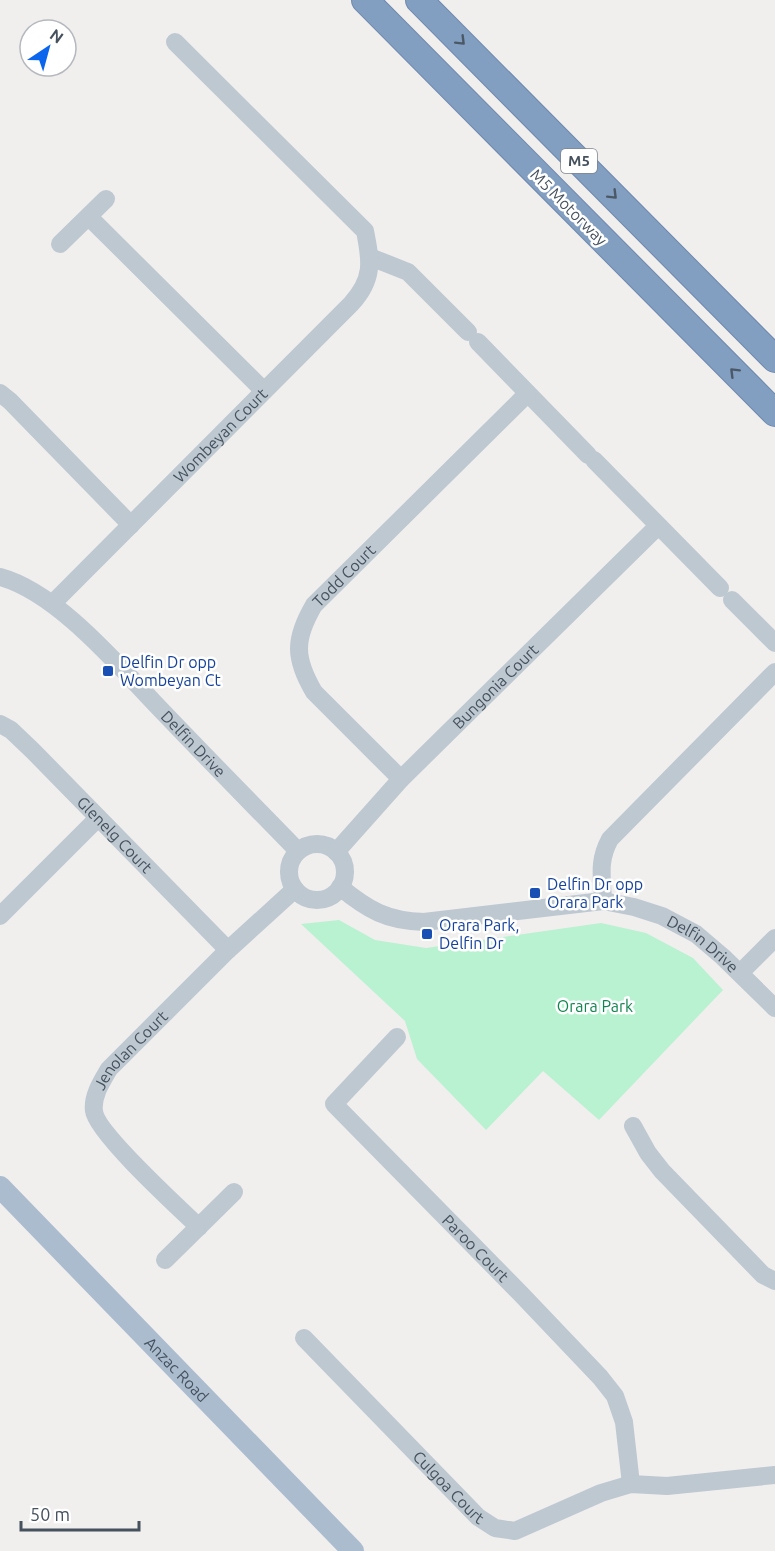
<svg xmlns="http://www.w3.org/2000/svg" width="775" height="1551" font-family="Ubuntu,sans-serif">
	<rect width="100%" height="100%" fill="#f1eeee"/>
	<!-- green -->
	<path fill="#b8f2d1" d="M339,920L375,940L426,948L601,923L646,933L693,958L723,990L599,1120L543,1071L486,1130L417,1059L405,1021L301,924Z"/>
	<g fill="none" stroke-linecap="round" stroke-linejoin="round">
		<!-- highway casing -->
		<g stroke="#6d89ad" stroke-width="28">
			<g id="highway">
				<path d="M365,0L775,413"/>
				<path d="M419,0L775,359"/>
			</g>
		</g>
		<!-- minor -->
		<g stroke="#bdc8d1" stroke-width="18">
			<path d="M89,217L264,391"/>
			<path d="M60,244L106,199"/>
			<path d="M370,257L408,272L468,332"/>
			<path d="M478,342L588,455"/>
			<path d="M0,393L10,401L131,525"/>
			<path d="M594,460L720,588"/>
			<path id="s1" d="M0,577C59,593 121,669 164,713C208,759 253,805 298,851"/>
			<path d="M732,600L775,643"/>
			<path id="s2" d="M53,603L351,304C374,279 371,261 365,231L175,42"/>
			<path id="s3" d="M0,724L11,730L33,751L228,950"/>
			<path id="s4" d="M401,779L314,692C294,658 294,639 314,605L527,394"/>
			<circle cx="317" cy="872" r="28"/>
			<path id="s5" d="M336,852L401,779L658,526"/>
			<path id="s6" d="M340,887C368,910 387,921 424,922L603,901L634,907L662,916L696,934L723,957L775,1008"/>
			<path d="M603,901C602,876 598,861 610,839L775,672"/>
			<path d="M0,916L98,818"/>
			<path d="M740,973L775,938"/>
			<path id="s7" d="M397,1037L334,1104L520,1293L600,1377L615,1396L624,1422L631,1484"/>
			<path d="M633,1126L648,1153L662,1171L763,1275L775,1281"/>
			<path id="s8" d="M199,1227C179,1208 96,1132 94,1111C92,1096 102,1081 109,1069L228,950L295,889"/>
			<path d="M165,1260L234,1192"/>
			<path id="s9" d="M304,1338L478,1517L495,1528L515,1531L601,1493L631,1484L667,1486L775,1475"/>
		</g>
		<!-- major -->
		<path stroke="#abbccf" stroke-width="22" id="s10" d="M0,1187L353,1551"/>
		<!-- highway -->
		<use href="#highway" stroke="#829ec1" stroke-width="26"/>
	</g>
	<!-- one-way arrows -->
	<defs><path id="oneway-chevron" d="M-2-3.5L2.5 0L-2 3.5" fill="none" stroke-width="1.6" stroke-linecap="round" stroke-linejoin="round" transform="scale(1.5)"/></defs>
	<g stroke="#4b5967">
		<use href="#oneway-chevron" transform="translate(461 41) rotate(45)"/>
		<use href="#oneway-chevron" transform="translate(613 195) rotate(45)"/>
		<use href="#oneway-chevron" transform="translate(734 372) rotate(-135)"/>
	</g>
	<!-- markers -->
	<g fill="#1a4fb4" stroke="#fff" stroke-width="2">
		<rect x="102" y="665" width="12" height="12" rx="3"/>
		<rect x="529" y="887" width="12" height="12" rx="3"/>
		<rect x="421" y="928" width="12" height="12" rx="3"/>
	</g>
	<g text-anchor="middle" stroke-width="5" stroke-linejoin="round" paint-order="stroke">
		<!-- shield labels -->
		<rect fill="#fff" stroke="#7d858e" stroke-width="1.5" x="561" y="149" width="36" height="24" rx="4.5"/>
		<g font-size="15" font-weight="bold" fill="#45515d">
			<text x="579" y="166">M5</text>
		</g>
		<!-- street labels -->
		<g font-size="16" fill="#45515d" stroke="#fff">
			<text transform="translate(569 207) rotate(45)" y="6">M5 Motorway</text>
			<text dy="6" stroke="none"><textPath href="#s2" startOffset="237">Wombeyan Court</textPath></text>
			<text dy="6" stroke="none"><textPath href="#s4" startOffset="258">Todd Court</textPath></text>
			<text dy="6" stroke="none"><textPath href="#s5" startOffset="230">Bungonia Court</textPath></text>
			<text dy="6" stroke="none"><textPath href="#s1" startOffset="258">Delfin Drive</textPath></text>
			<text dy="6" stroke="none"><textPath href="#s3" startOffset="160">Glenelg Court</textPath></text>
			<text dy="6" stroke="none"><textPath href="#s6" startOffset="384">Delfin Drive</textPath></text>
			<text dy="6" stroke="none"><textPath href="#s8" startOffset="231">Jenolan Court</textPath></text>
			<text dy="6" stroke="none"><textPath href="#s7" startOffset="294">Paroo Court</textPath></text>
			<text dy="6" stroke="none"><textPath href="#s10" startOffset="254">Anzac Road</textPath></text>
			<text dy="6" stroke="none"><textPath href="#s9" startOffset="208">Culgoa Court</textPath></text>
		</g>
		<!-- transit labels -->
		<g font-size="16" fill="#164399" stroke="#fff" text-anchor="start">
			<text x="120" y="668">Delfin Dr opp<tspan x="120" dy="18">Wombeyan Ct</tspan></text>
			<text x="547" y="890">Delfin Dr opp<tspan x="547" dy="18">Orara Park</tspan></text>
			<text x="439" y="931">Orara Park,<tspan x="439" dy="18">Delfin Dr</tspan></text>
		</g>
		<!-- park labels -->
		<g font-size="16" fill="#10844e" stroke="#fff">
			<text x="595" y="1012">Orara Park</text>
		</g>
	</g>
	<!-- north arrow -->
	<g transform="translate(48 48) rotate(36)"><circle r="28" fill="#ffffff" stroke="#b5b9be" stroke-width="1.5"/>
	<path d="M0-4.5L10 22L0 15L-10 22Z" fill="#0b66ed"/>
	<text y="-9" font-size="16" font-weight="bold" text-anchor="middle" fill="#45515d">N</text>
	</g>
	<!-- scale -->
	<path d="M21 1521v9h118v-9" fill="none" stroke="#45515d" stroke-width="3"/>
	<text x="30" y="1521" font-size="18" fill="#45515d" stroke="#ffffff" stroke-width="4.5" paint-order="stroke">50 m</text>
</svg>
